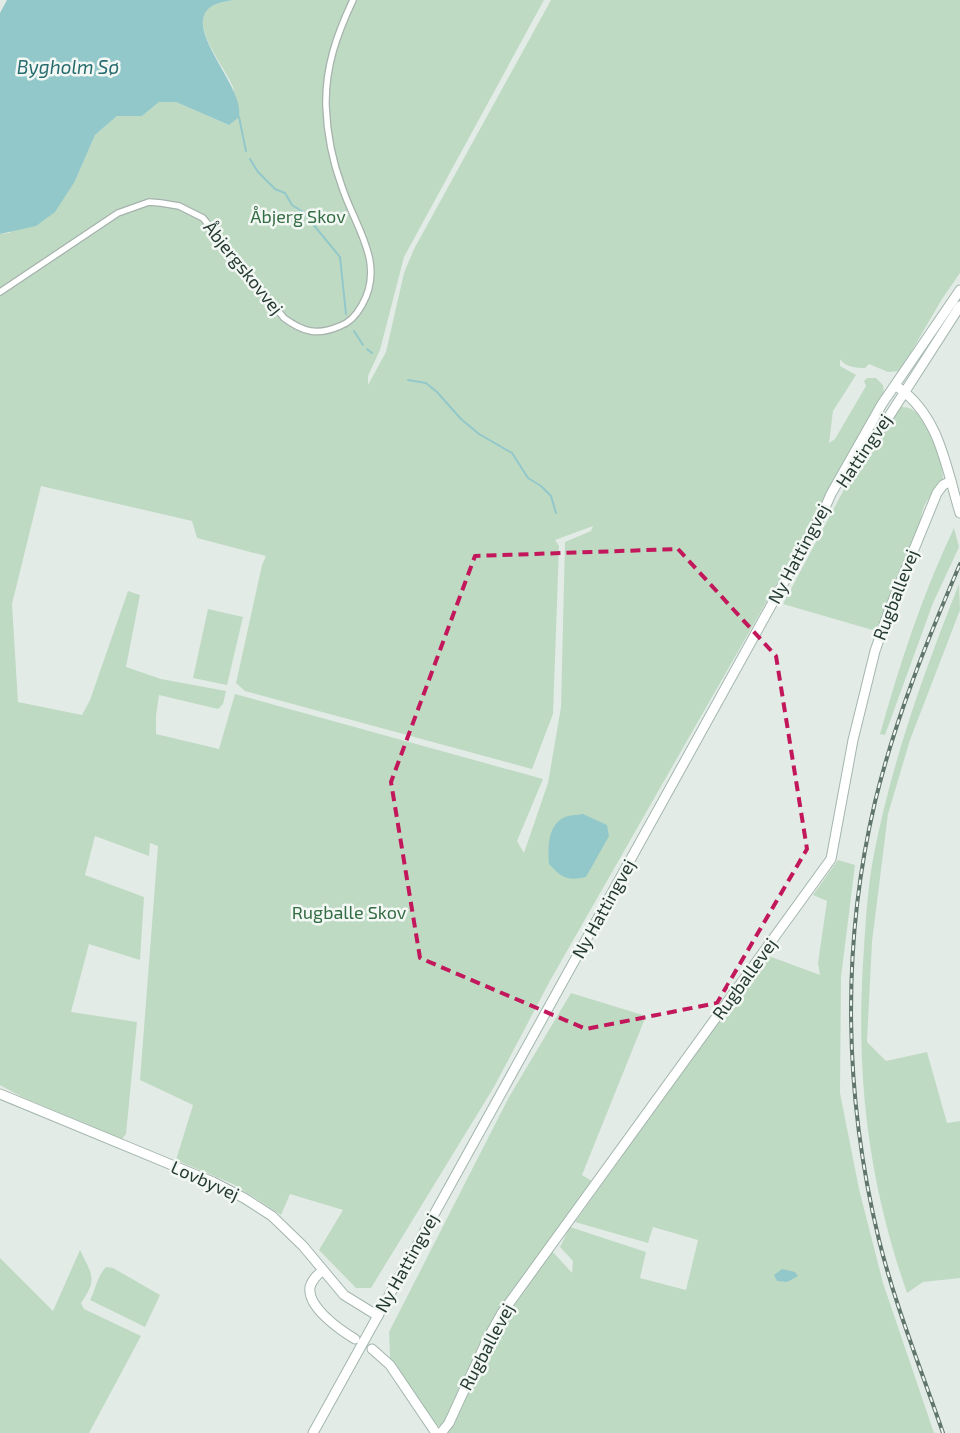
<svg xmlns="http://www.w3.org/2000/svg" width="960" height="1433" font-family="'Exo 2',sans-serif">
	<rect width="100%" height="100%" fill="#e3ebe7"/>
	<!-- green -->
	<g fill="#bfdac3" fill-rule="evenodd">
		<path d="M236,0H544L404,257L380,350L368,376V385L386,352L404,273L414,249L551,0H960V273L942,299L900,371L888,372L869,364L865,368C856,368 845,367 840,359V366L856,375L833,411L829,443L835,439L866,386L864,381L867,378H876L883,385L884,393L880,397L881,401L551,979L494,1087L371,1288H356L319,1250L343,1210L290,1194L281,1215L233,1184L176,1160L193,1105L140,1080L158,846L150,843L149,856L95,836L85,875L144,897L140,960L89,944L71,1012L137,1022L126,1134L122,1139L22,1097L0,1085V234L9,233L75,181L95,135L117,116H142L159,102H176L229,125C231,115 236,96 233,87C221,58 170,5 236,0ZM41,486L192,521L197,538L266,556L262,565L236,683L245,691L532,769L553,714L559,546L555,540L593,526L591,531L565,542L561,707L548,783L524,853L517,841L543,779L235,694L219,749L156,734V716L159,695L218,709L223,704L226,691L161,679L126,667L140,595L128,591L90,700L82,715L18,702L12,604Z"/>
		<path d="M901,407C903,407 906,407 909,408C926,413 943,461 943,478C934,494 922,501 921,520L876,631L783,604L849,480Z"/>
		<path d="M954,528L959,547L933,603L885,735L880,734C900,663 922,595 954,528Z"/>
		<path d="M959,584L960,610L910,740L888,814L872,942L867,1042L886,1061L927,1052L947,1123L960,1121V1278L923,1282L907,1293C867,1177 855,1071 864,948C866,917 868,884 874,854C892,761 924,672 959,584Z"/>
		<path d="M208,609L243,617L227,685L193,678Z"/>
		<path d="M838,860L855,865L841,977L840,1093L859,1189L883,1283L934,1433H447L501,1321L552,1251L572,1273L573,1261L560,1247L570,1227L646,1252L640,1278L686,1290L698,1240L653,1227L648,1243L575,1222L766,955L820,975L818,963L827,901L813,895Z"/>
		<path d="M571,993L646,1016L582,1175L592,1181L498,1315L444,1425L434,1427L390,1358L389,1332L509,1097Z"/>
		<path d="M80,1250C92,1275 98,1279 81,1303L84,1309L141,1336L89,1433H0V1258L53,1311Z"/>
		<path d="M106,1267L113,1268L160,1295L145,1327L90,1300C96,1289 97,1276 106,1267Z"/>
	</g>
	<!-- water -->
	<g fill="#92c8ca">
		<path d="M7,0H236C156,6 247,82 239,117L229,125L176,102H159L142,116H117L95,135L75,181L55,212L36,226L0,234V13Z"/>
		<path d="M583,814L607,825L609,836L586,877C567,881 562,878 549,864C548,849 547,827 563,818C568,815 577,815 583,814Z"/>
		<path d="M782,1269L795,1272L798,1276L787,1282L777,1281L774,1275Z"/>
	</g>
	<g fill="none" stroke-linecap="round" stroke-linejoin="round">
		<!-- stream -->
		<g stroke="#92c8ca" stroke-width="2">
			<path d="M239,117L246,151"/>
			<path d="M250,159L258,172L275,189L285,193L292,205L303,212L340,257L346,314"/>
			<path d="M354,331L363,345"/>
			<path d="M367,349L372,353"/>
			<path d="M408,380L426,383L437,392L461,419L479,434L512,453L528,478L541,486L551,496L556,513"/>
		</g>
		<!-- street casing -->
		<g stroke="#a6b2ad" stroke-width="8">
			<path id="street" d="M0,292L118,213L149,202L161,203L179,206L203,218L284,318C303,332 317,336 340,326C349,323 357,314 362,305C386,263 355,227 342,187C332,160 327,134 326,106C325,67 337,34 353,0"/>
		</g>
		<!-- secondary casing -->
		<g stroke="#a3b6ad" stroke-width="11">
			<g id="secondary">
				<path d="M899,388C940,417 946,468 960,513"/>
				<path d="M845,479L868,449L960,306"/>
				<path d="M0,1094L213,1182L244,1198L272,1216L303,1246L344,1295L378,1316"/>
				<path d="M322,1271C317,1275 312,1280 310,1287C307,1307 340,1330 355,1339"/>
				<path d="M372,1349L390,1365L436,1433"/>
				<path d="M313,1433L824,510L831,494L882,404L960,290"/>
				<path d="M441,1433L449,1423L488,1338L502,1313L831,859L853,740L875,651L890,608L937,493L943,485L951,481"/>
			</g>
		</g>
		<!-- street -->
		<use href="#street" stroke="#fff" stroke-width="5.5"/>
		<!-- secondary -->
		<use href="#secondary" stroke="#fff" stroke-width="9"/>
		<!-- rail casing -->
		<g stroke="#60766d" stroke-width="4">
			<path id="rail" d="M943,1433C921,1369 895,1305 879,1240C844,1096 841,946 875,802C895,719 927,641 960,564"/>
		</g>
		<!-- rail -->
		<use href="#rail" stroke="#f3f8f5" stroke-width="2" stroke-dasharray="5.5" stroke-linecap="butt"/>
	</g>
	<!-- marked area -->
	<path fill="none" stroke="#c2185b" stroke-width="4" stroke-dasharray="10 6" stroke-linejoin="round" d="M678,549L776,656L807,849L717,1003L586,1029L420,958L391,782L475,556Z"/>
	<g text-anchor="middle" stroke-width="5" stroke-linejoin="round" paint-order="stroke">
		<!-- park labels -->
		<g font-size="18" fill="#346c43" stroke="#f3f8f5">
			<text x="298" y="223">Åbjerg Skov</text>
			<text x="349" y="919">Rugballe Skov</text>
		</g>
		<!-- street labels -->
		<g font-size="18" fill="#253a32" stroke="#f3f8f5">
			<text transform="translate(243 268) rotate(51)" y="6">Åbjergskovvej</text>
			<text transform="translate(864 451) rotate(-56)" y="6">Hattingvej</text>
			<text transform="translate(799 554) rotate(-62)" y="6">Ny Hattingvej</text>
			<text transform="translate(896 595) rotate(-69)" y="6">Rugballevej</text>
			<text transform="translate(604 909) rotate(-61)" y="6">Ny Hattingvej</text>
			<text transform="translate(745 979) rotate(-54)" y="6">Rugballevej</text>
			<text transform="translate(205 1181) rotate(24)" y="6">Lovbyvej</text>
			<text transform="translate(407 1263) rotate(-61)" y="6">Ny Hattingvej</text>
			<text transform="translate(487 1347) rotate(-62)" y="6">Rugballevej</text>
		</g>
		<!-- water labels -->
		<g font-size="19" font-style="italic" fill="#266c6f" stroke="#f3f8f5">
			<text x="68" y="74">Bygholm Sø</text>
		</g>
	</g>
</svg>
